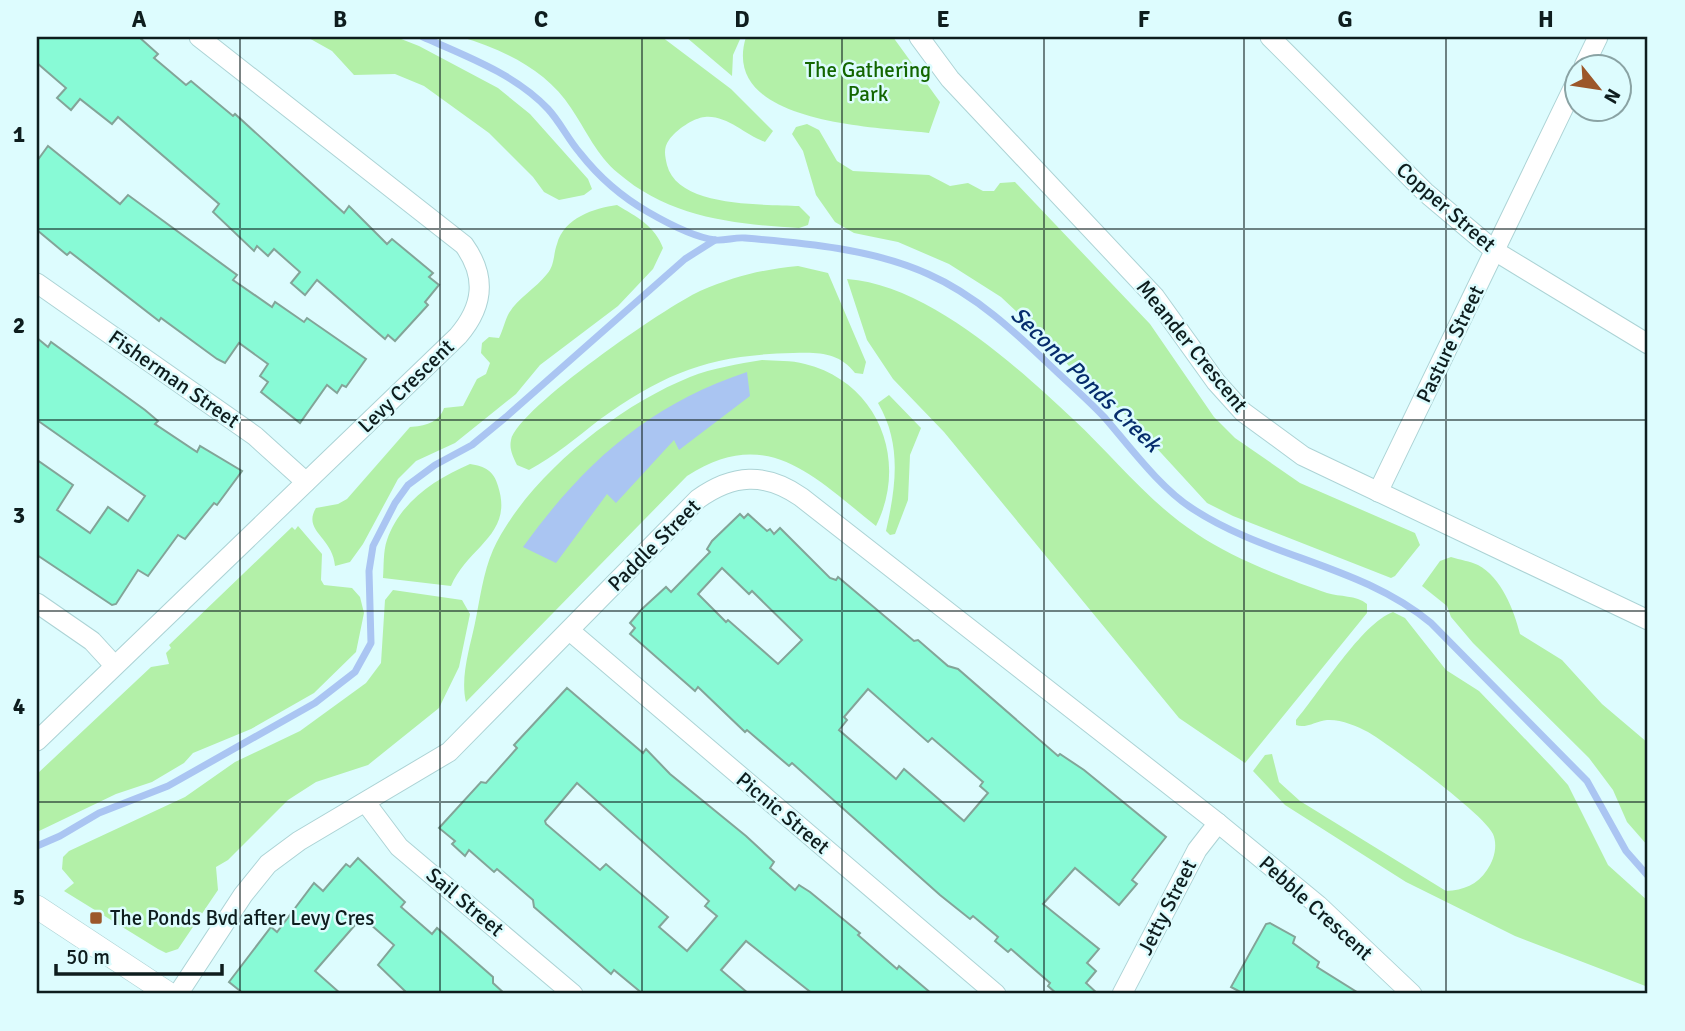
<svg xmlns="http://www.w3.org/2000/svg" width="1685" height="1031" font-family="Signika,sans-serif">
	<rect width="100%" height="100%" fill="#ddfcfe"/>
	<!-- green -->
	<g fill="#b3f0a8">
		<path d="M307,37H396L419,46L498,88L530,114L588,179L592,189L584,195L559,200L544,192L533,177L489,133L424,86L395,74L354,75L332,51Z"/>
		<path d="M461,37H662L731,89L773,131L765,142C745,135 727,115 705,117C693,118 676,130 669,140C663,148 665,156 667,165C678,208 763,204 799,206L810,217L808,225L799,228C734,224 670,218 618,173C597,156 586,130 571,108C547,70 502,49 461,37Z"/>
		<path d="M686,37H741L733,55L732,76Z"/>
		<path d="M746,37H893L940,102L929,133C875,127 719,124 746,37Z"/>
		<path d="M807,124L819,130L837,161L853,171L929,175L950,186L968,183L983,191H994L1000,183L1015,182L1150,324L1214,417L1235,438L1300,483L1415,533L1420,545L1395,576L1391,578L1233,516L1207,503L1129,418L1069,366L1050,343L1001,297L949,264L898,242L854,233L835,222L816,195L803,151L792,134L796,127Z"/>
		<path d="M617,205C637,217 655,226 663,248L653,269L618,306L540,365L516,394L455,443L416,461L398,479L363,544L350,562L335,566C333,537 302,531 316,508L338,504L347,499L410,427C424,426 439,423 444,408L463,406L477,379L486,374L490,363L481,353L482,343L489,337L499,338C503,330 505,320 509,313C518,298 536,288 547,274C555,265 553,255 557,244C564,218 594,208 617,205Z"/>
		<path d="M798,266L828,273L866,362L863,374L855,373C839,352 818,352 793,353C710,355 666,372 599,420C576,438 555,456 529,470L517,465C513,457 509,449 511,440C518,408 667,306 700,291C736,276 759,270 798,266Z"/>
		<path d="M847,279C928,285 1015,365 1073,419C1115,458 1148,502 1197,534C1232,558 1287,579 1327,593C1340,597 1356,595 1367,604V613L1245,763L1179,718L944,432L893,379L867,340Z"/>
		<path d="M762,360C776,361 791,360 805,364C878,382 909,460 876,526C813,476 767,424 687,476L466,702C460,677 470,647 475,623C480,599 483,573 493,550C527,477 616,407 690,377C713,368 738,364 762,360Z"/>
		<path d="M889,395L921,428L910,455L908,500L895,534L890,535L886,531C896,486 902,444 878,403Z"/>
		<path d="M470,464C485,466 494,471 498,486C514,535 468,546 451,586L383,578C384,566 383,551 387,540C400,502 435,479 470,464Z"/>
		<path d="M298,526L322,554L321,580L324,585L352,588L360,597L364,613L356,652L314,693L251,729L193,753L184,763L152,782L116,794L37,832V774L151,667L169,664L166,653L171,648L169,645L292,527L295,530Z"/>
		<path d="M1451,557C1460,560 1470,561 1478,565C1501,577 1514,610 1520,634L1562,660L1602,704L1648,743V846L1627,822L1613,790L1589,758L1473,643L1451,617L1447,606L1422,586L1440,561Z"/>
		<path d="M393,590L462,600L470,614L459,667L439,708L368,765L316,782L288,800L228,860L216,867L218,890L178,949L166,953L158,949L64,891L74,883L62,869L63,857L69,851L185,797L235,762L300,731L366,683L381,663L385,600Z"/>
		<path d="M1393,612L1405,618L1446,670L1479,691L1552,767L1568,785L1608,865L1648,901V987L1515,936L1406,882L1285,805L1253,771L1265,755L1272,754L1279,782L1300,801L1446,891C1464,890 1477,885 1487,870C1494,860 1498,846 1493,834C1483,813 1391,746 1368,732C1357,726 1340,719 1327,720C1317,721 1305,729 1296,725V720C1320,692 1362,623 1393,612Z"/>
	</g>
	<!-- water -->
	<path fill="#aac5f2" d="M747,372L750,396L679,450L674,440L616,503L607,494L556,563L523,547C583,464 648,405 747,372Z"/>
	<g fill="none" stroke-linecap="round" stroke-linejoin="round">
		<!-- stream -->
		<g stroke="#aac5f2" stroke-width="7">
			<path d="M423,37C466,56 515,74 548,109C560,122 568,139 580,153C598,176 622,197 648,212C667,223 693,237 715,240C725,241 735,237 745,238C805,243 873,249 928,274C978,296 1018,335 1057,372C1073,387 1090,402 1105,418C1130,447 1161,489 1193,509C1268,558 1361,565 1431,623L1587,781L1626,851L1648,876"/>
			<path d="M37,846L60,836L99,813L168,786L315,703L355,672L371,643L369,571L373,546L395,503L408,485L435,465L472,445L506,417L685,259L715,240"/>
		</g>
	</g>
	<!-- building -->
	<g fill="#88fad6" stroke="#83a498" stroke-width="2" fill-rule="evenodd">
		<path d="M37,37H139L158,54L154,58L186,85L191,81L233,116L235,114L344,213L349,206L387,244L392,239L433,273L429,277L439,285L425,302L428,305L395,341L388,335L385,339L317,280L305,295L291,283L300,272L274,249L268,256L257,246L254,251L213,212L219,204L118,117L112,124L80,99L71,110L57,98L66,88L37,63Z"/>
		<path d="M48,146L120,204L128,195L237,275L233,280L272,307L275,302L304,322L307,318L366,359L346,387L342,385L337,393L327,385L300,423L261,392L268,382L260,376L268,364L239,343L225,363L217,359L161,318L159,321L70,252L67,255L37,230V161Z"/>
		<path d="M37,338L48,347L51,342L145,410L158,421L155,424L197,452L200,446L242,471L217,505L214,503L185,539L178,535L148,576L138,570L116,604L112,605L37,555V460L73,485L57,510L90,533L108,507L128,521L145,496L37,420Z"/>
		<path d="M740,514L744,518L748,514L767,531L770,529L774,534L780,528L830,578L836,580L838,577L914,641L918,640L948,666L958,669L1058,756L1060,754L1084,770L1166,837L1132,880L1137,884L1119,905L1075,868L1043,904L1099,949L1087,963L1096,971L1086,983L1098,994H1057L1048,986L1050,983L1011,949L1008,952L995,941L998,937L973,916L970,919L940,895L792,763L789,766L747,730L745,732L698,687L695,691L630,634L635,628L630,623L642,609L666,587L671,592L710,552L707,549L712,541ZM722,568L749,594L752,591L802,640L778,664L728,620L726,622L698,594ZM868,689L928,742L932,738L983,782L980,786L988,793L964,821L904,769L896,779L839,730L847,720L844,717Z"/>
		<path d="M567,688L643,753L646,749L670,774L746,836L774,862L770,868L795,890L799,885L810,892L860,933L858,935L897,969L899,966L932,994H813L746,941L721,970L749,994H643L614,970L611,974L594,959L534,907L533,900L497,869L494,872L469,850L465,856L452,844L455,841L439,828L481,782L486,783L517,748L514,745ZM577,783L709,901L705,906L717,916L687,951L659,927L668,917L606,864L600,870L546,824L545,821Z"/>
		<path d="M358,858L405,902L401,907L432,934L437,928L493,977V983L505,994H408L378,965L394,945L362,917L315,971L341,994H244L229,982L271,927L277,932L314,883L323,891L346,864L350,867Z"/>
		<path d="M1270,923L1295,937L1293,943L1319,962L1317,967L1360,994H1244L1231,987L1266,924Z"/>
	</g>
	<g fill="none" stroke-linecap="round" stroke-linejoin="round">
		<!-- minor casing -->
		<g stroke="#acd3d5" stroke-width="21">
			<g id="minor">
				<path d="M919,37L950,79L1155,297L1216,382L1243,412L1303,456L1648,620"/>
				<path d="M1270,37L1425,192L1495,251L1648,344"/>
				<path d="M1584,66L1598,37"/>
				<path d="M37,283L255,436L306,482"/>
				<path d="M1378,492L1576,82"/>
				<path d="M37,603L92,641L114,665"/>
				<path d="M570,631L996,994"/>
				<path d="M37,741L458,336C483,307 487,277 464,245L199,37"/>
				<path d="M366,803L399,847L573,994"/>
				<path d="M178,994L243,895L268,864L299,841L449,752L698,499C733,474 765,472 801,497L1218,823L1318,905L1412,994"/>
				<path d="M1122,994L1197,850L1218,823"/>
			</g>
		</g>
		<!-- tertiary casing -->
		<g stroke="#acd3d5" stroke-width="24">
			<path id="tertiary" d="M37,907L169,994"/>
		</g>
		<!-- minor -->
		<use href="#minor" stroke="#fff" stroke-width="19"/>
		<!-- tertiary -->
		<use href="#tertiary" stroke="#fff" stroke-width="23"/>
	</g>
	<!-- grid -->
	<path fill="none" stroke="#0e1d1e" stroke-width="2" stroke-opacity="0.55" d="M240,37V994M440,37V994M642,37V994M842,37V994M1044,37V994M1244,37V994M1446,37V994M37,229H1648M37,420H1648M37,611H1648M37,802H1648"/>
	<!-- markers -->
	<rect fill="#9c572a" stroke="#ddfcfe" stroke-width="2.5" x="89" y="911" width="14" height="14" rx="3.5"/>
	<g text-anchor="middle" stroke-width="5" stroke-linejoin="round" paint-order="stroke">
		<!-- park labels -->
		<g font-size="21" fill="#136600" stroke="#ddfcfe">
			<text x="868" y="77">The Gathering<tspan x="868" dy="24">Park</tspan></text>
		</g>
		<!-- street labels -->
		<g font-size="21" fill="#0e1d1e" stroke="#ddfcfe">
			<text transform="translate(1446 207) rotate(41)" y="7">Copper Street</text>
			<text transform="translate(1450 344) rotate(-64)" y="7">Pasture Street</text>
			<text transform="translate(1192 346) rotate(51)" y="7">Meander Crescent</text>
			<text transform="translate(174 379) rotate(35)" y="7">Fisherman Street</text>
			<text transform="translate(406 386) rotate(-44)" y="7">Levy Crescent</text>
			<text transform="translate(654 545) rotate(-45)" y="7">Paddle Street</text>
			<text transform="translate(783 813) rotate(40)" y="7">Picnic Street</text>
			<text transform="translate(465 902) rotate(40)" y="7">Sail Street</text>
			<text transform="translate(1167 907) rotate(-63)" y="7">Jetty Street</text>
			<text transform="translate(1316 908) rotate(42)" y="7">Pebble Crescent</text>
		</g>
		<!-- poi labels -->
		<g font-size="21" fill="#0e1d1e" stroke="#ddfcfe" text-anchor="start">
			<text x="110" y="925">The Ponds Bvd after Levy Cres</text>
		</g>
		<!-- water labels -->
		<g font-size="23" font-style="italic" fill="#062d6c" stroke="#ddfcfe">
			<text transform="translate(1086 379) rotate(44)" y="8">Second Ponds Creek</text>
		</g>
	</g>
	<!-- border -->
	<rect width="1685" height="1031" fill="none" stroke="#ddfcfe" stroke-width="77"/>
	<!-- north arrow -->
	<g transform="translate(1598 88) rotate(120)"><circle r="33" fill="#ddfcfe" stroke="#8aa3a4" stroke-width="2"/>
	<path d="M0-5L12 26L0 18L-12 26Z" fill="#9c572a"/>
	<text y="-10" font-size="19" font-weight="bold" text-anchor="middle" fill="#0e1d1e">N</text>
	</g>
	<!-- scale -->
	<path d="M56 964v10h166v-10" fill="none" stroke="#0e1d1e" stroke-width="3.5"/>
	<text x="66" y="964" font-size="21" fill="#0e1d1e" stroke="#ddfcfe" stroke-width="5" paint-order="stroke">50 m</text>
	<rect x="38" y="38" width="1608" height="954" fill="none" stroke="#0e1d1e" stroke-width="2.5"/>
	<g font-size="23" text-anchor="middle" font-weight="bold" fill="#0e1d1e">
		<text x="139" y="27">A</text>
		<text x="340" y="27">B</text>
		<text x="541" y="27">C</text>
		<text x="742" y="27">D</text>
		<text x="943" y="27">E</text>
		<text x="1144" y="27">F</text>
		<text x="1345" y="27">G</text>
		<text x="1546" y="27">H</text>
		<text x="19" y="142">1</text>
		<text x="19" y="333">2</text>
		<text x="19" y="523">3</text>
		<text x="19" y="714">4</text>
		<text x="19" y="905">5</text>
	</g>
</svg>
